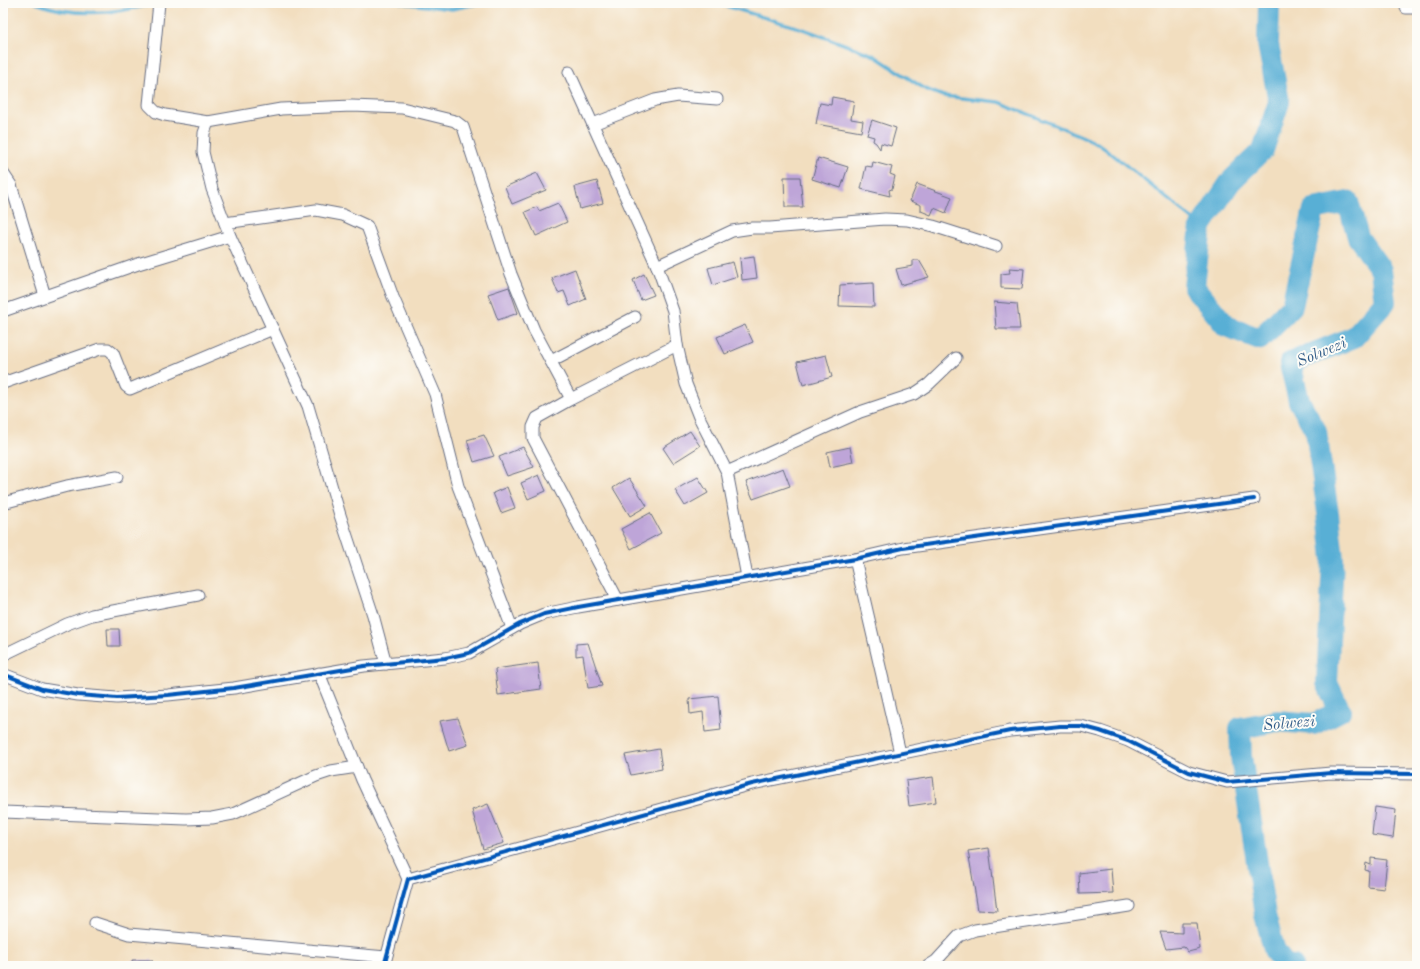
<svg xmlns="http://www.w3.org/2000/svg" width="1420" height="969" font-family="'Old Standard TT',serif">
	<rect width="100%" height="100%" fill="#fdfcf7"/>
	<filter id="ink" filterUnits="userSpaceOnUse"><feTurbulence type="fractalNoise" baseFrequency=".025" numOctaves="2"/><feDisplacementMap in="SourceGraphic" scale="8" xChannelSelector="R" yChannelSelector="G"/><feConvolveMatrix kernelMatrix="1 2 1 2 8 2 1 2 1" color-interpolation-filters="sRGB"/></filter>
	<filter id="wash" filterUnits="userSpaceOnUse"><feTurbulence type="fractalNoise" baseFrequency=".012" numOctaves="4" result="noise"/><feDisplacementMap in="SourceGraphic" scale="16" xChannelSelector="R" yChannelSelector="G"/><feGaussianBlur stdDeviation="0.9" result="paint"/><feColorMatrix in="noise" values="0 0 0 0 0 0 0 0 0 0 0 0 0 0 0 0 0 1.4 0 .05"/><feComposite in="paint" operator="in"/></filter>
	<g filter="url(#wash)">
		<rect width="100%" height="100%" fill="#f2debf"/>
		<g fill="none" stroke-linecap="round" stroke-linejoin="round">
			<!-- stream -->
			<g stroke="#59afd5" stroke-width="3.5">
				<path d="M36,3C75,18 116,14 156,3"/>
				<path d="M401,3L452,9L481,3"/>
				<path d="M716,3L803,29L873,55L925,89L943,96L999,102L1079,135L1097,143L1112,154L1201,226"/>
				<path d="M1284,966L1285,965"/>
			</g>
			<!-- river -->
			<path stroke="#59afd5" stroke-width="22" d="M1269,3L1268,44L1279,102L1263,150L1231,181L1201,226L1194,287L1226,326L1260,339L1292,306L1314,209L1348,202L1358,237L1381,270L1385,302L1354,337L1290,363L1299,401L1316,431L1328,513L1333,559L1327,683L1340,711L1314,724L1277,721L1240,728L1241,756L1265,915L1275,952L1285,965L1293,966"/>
		</g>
		<g id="blocks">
			<!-- building -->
			<g fill="#bea5d8">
				<path d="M832,97L854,101L851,119L863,121L861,132L816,124L820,103L831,105Z"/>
				<path d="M872,120L896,128L891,146L881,143L880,149L876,143L873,141L874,137L867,135Z"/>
				<path d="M818,158L848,167L841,188L812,179Z"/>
				<path d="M873,162L892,167L890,174L895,176L892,189L889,190L890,196L861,189L866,166L872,167Z"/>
				<path d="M537,173L546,190L512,204L505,187Z"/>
				<path d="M784,177H800L803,207H785Z"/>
				<path d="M597,181L603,203L580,209L575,187Z"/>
				<path d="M917,184L952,197L946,213L934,208L931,215L921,211V205L910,201Z"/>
				<path d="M558,203L567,222L536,236L525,212L537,207L539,211Z"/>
				<path d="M754,256L757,278L742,280L740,258Z"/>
				<path d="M913,260H919L929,277L901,285L896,269L913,266Z"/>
				<path d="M733,262L737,277L713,285L708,268Z"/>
				<path d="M1009,268L1024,269L1022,289L1001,288V274L1010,273Z"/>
				<path d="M575,269L586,299L570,306L564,291L558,293L552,278Z"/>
				<path d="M644,274L654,295L641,300L633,280Z"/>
				<path d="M873,283L874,307L839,306L840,285Z"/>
				<path d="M509,287L518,313L498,320L488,294Z"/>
				<path d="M994,302L1017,304L1020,329H996Z"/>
				<path d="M745,325L753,342L725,354L717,337Z"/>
				<path d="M826,355L832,377L803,385L797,362Z"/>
				<path d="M690,431L700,446L673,463L663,448Z"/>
				<path d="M484,435L494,456L474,462L467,440Z"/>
				<path d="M523,447L534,467L507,476L499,457Z"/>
				<path d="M850,447L853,462L830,467L827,452Z"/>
				<path d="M783,468L790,486L753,499L746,482Z"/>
				<path d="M539,475L546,491L528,499L521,483Z"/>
				<path d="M698,477L708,493L685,506L675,490Z"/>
				<path d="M629,478L647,506L630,516L613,488Z"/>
				<path d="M507,487L515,508L501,513L493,493Z"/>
				<path d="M650,513L661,533L631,549L621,529Z"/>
				<path d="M107,629H119L120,646H108Z"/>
				<path d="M588,643L602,686L588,688L583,655L576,656V644Z"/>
				<path d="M538,663L541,689L498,695L495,669Z"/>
				<path d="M718,696L721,730L705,732L703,712L690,714L689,699Z"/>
				<path d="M458,718L468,745L449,751L440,721Z"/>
				<path d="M659,749L662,769L631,775L625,755Z"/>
				<path d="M933,777L936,802L909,806L906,781Z"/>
				<path d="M488,804L504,843L483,849L472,810Z"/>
				<path d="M1375,807L1396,810L1393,838L1372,835Z"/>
				<path d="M989,848L997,911L978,910L968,851Z"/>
				<path d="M1371,858L1387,860L1384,889L1368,887L1369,871L1365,870L1366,863L1371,865Z"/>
				<path d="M1111,869L1113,893L1080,894L1079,873Z"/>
				<path d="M1182,923H1197L1200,949L1188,952L1184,947L1166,949L1160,932L1182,933Z"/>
				<path d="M132,960H152L153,966H133Z"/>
			</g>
		</g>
	</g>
	<g filter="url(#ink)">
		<use href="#blocks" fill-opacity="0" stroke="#666c80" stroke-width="1"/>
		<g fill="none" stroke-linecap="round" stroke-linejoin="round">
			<!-- minor casing -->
			<g stroke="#666c80" stroke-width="13">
				<g id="minor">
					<path d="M159,3L149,105L156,112L165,115L208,122"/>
					<path d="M1406,8H1417"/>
					<path d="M569,72L657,266L673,311L677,345L686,384L699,417L727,472L747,577"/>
					<path d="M593,124L655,100L678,96L717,99"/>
					<path d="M3,173L11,185L45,296"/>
					<path d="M225,223L316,210L343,215L367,226L393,297L435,394L458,486L512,628"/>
					<path d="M657,266L732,231L752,228H770L885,219L907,220L933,226L996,246"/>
					<path d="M3,311L138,264L230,236"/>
					<path d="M551,361L635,317"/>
					<path d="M3,383L100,349H108L113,353L126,386L130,389L273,329"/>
					<path d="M727,472L860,412L914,394L929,384L956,358"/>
					<path d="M3,503L67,486L117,477"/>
					<path d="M855,559L900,753"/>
					<path d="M618,600L533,438V427L537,418L571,399L677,345"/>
					<path d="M3,655L67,624L92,615L198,595"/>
					<path d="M386,664L373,615L340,515L308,406L230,236L212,189L203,152L204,133L208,122L281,109L352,106L402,108L455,121L463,127L511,274L534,330L571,399"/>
					<path d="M319,673L362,780L408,879"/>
					<path d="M3,674L42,689L78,695L117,698L168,695L234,688L364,666L445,658L469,653L520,624L544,614L578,607L855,559L903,548L1254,499"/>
					<path d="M3,812L186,819L212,818L233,814L316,776L331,771L357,767"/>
					<path d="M95,923L129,934L386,957"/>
					<path d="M384,966L408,879L752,784L1010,731L1060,726H1081L1100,731L1128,741L1189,772L1227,782L1331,773L1417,774"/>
					<path d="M928,966L936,961L959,936L975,930L1129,906"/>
				</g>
			</g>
			<!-- minor -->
			<use href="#minor" stroke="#fff" stroke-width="11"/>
			<!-- cycleway casing -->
			<g stroke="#fdfcf7" stroke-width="6">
				<g id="cycleway">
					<path d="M3,674L42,689L78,695L117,698L168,695L234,688L364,666L445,658L469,653L520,624L544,614L578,607L855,559L903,548L1254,499"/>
					<path d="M384,966L408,879L752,784L1010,731L1060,726H1081L1100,731L1128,741L1189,772L1227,782L1331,773L1417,774"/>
				</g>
			</g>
			<!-- cycleway -->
			<use href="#cycleway" stroke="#0057b8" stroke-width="4"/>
		</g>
	</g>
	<g text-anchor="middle" stroke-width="4" stroke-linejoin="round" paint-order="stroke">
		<!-- water labels -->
		<g font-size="16" font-style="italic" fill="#315c88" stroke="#fdfcf7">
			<text transform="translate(1321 351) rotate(-23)" y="6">Solwezi</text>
			<text transform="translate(1289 722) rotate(-5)" y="6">Solwezi</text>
		</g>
	</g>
	<!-- margin -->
	<rect width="1420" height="969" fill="none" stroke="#fdfcf7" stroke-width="16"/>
</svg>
